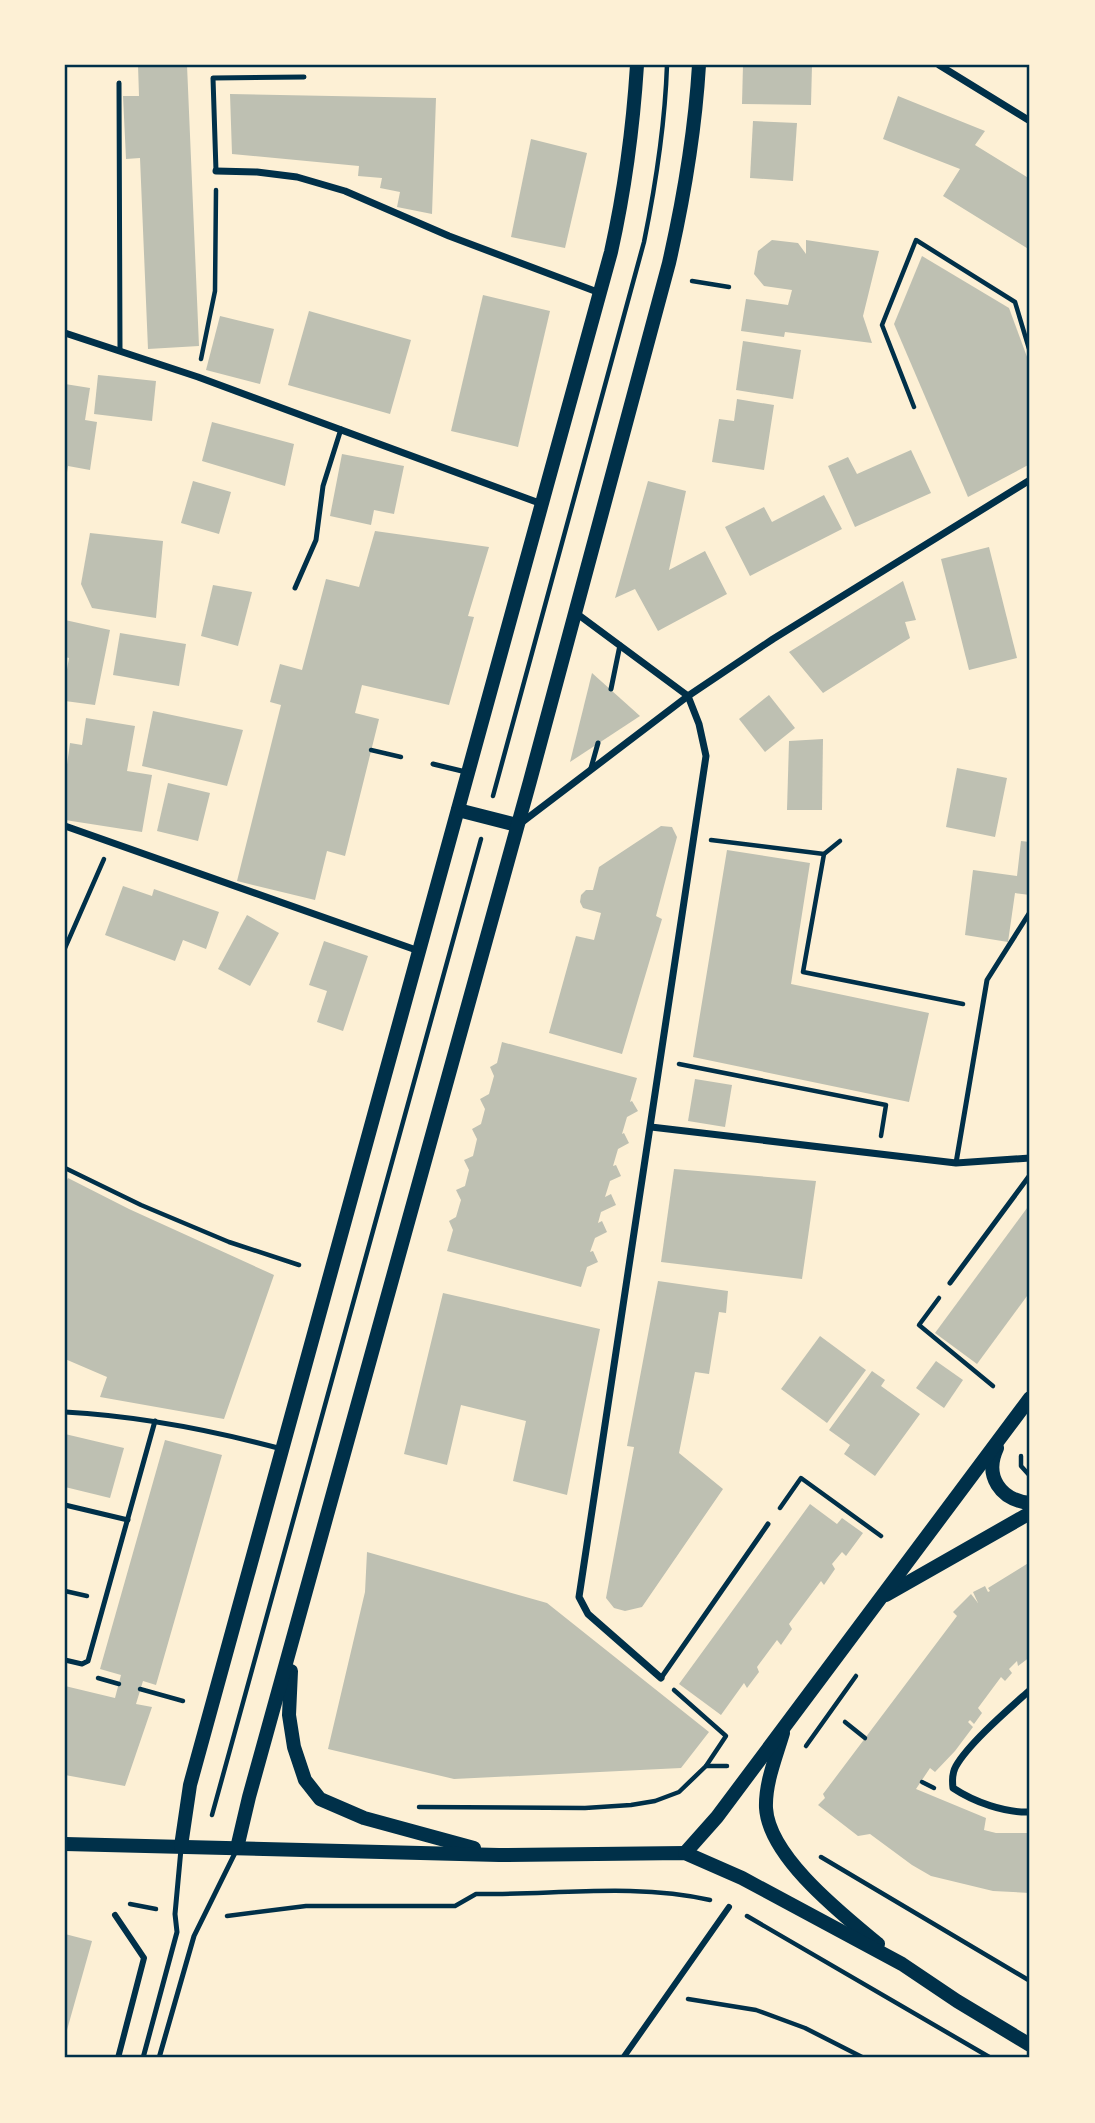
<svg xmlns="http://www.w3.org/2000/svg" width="1095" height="2123" font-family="'Fira Sans',sans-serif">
	<rect width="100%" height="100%" fill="#fdf0d5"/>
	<!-- building -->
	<g fill="#bec0b2">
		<path d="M138,65H187L199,346L148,349L140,158L126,159L123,96H139Z"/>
		<path d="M743,65H812L811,105L742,104Z"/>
		<path d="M230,94L436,98L432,214L397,207L400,192L380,188L382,178L358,176L359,166L232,154Z"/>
		<path d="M898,96L985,131L975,145L1030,179V250L943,196L960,169L883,139Z"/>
		<path d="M753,121L797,123L793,181L750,178Z"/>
		<path d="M531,139L587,153L565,248L511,237Z"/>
		<path d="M772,240L798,243L806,254V240L879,251L863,316L872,343L785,332L784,337L741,331L746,299L788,305L792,290L764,286L754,274L758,251Z"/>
		<path d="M922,256L1009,308L1030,365V464L968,497L894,324Z"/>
		<path d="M483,295L550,311L518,447L451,431Z"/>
		<path d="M309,311L411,340L390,414L288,385Z"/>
		<path d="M220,316L274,329L260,384L206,370Z"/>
		<path d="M743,341L801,350L793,399L736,390Z"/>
		<path d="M98,375L156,381L152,421L94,414Z"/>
		<path d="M65,384L90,388L85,420L97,422L90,470L68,466L66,479Z"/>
		<path d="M737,399L774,405L764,470L712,462L719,419L734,421Z"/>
		<path d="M212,422L294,444L285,486L202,461Z"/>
		<path d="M911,450L931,493L855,527L828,466L848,457L857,474Z"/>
		<path d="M342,454L404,466L394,514L374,510L371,525L330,516Z"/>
		<path d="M193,481L231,492L219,534L181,523Z"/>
		<path d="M648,481L686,491L669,570L705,551L727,594L658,631L635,589L615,598Z"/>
		<path d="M824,495L842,529L750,576L725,527L764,507L772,522Z"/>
		<path d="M375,531L489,547L468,616L474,617L449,705L362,685L355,713L379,719L345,856L327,851L315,900L237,881L281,705L270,702L280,664L302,670L326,579L359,587Z"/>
		<path d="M90,533L163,541L156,618L92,608L81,584Z"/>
		<path d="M989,547L1017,658L969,670L941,559Z"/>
		<path d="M903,581L916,620L905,622L910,638L823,693L789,652Z"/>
		<path d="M213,585L252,592L238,646L201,636Z"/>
		<path d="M65,620L110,630L95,705L65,701V681L69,658L65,657Z"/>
		<path d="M120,633L186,644L179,686L113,675Z"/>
		<path d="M592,673L640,716L570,762Z"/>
		<path d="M769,695L795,728L765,752L739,719Z"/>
		<path d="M153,711L243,730L227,786L142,766Z"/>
		<path d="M86,718L135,726L127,771L152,775L142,832L65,820V779L70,743L82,745Z"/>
		<path d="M823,739L822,810H787L789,741Z"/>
		<path d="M957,768L1007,778L995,837L946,827Z"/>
		<path d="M168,783L210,793L198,841L157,831Z"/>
		<path d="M661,826L672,827L677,837L656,916L662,919L622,1054L549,1033L576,936L594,940L601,913L583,908L580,902L581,895L586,890H593L599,867Z"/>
		<path d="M1021,841L1030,842V895L1015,893L1008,942L965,935L973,870L1017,876Z"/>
		<path d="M727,850L810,863L791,984L929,1013L909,1102L693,1057Z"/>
		<path d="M123,886L152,896L154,889L219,912L206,949L183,940L175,961L105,935Z"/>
		<path d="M247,915L279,933L250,986L218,969Z"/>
		<path d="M324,941L368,956L343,1031L317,1022L327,991L309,985Z"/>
		<path d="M502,1042L637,1078L630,1102L632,1101L638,1111L627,1117L622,1134L624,1133L629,1143L618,1149L613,1166L616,1165L621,1176L610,1181L605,1197L611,1194L616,1205L601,1212L598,1223L602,1221L607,1232L595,1238L590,1252L593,1251L598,1262L587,1267L581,1287L447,1251L453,1230L449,1221L456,1217L461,1200L456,1190L465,1186L469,1170L464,1160L473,1156L477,1139L472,1129L481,1124L485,1109L480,1099L489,1094L494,1076L490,1067L497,1063Z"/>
		<path d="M695,1079L732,1085L725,1127L688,1121Z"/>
		<path d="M674,1169L816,1181L802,1279L661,1262Z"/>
		<path d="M68,1178L129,1209L274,1275L224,1419L100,1397L107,1377L65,1359V1184Z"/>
		<path d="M1030,1204V1292L977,1364L935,1333Z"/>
		<path d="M658,1281L728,1291L726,1313L719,1312L709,1374L695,1372L679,1453L723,1489L642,1607L625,1611L614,1608L606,1598L634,1447L627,1446Z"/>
		<path d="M443,1293L600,1329L567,1495L513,1481L526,1421L461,1405L447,1465L404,1454Z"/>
		<path d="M820,1336L866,1370L827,1423L781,1389Z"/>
		<path d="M936,1361L963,1380L944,1408L916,1388Z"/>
		<path d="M872,1371L885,1380L881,1386L920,1414L875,1476L844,1454L850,1445L829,1430Z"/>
		<path d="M65,1434L124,1448L110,1498L65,1487Z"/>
		<path d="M165,1440L222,1455L156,1685L143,1681L136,1704L152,1707L125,1786L65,1775V1686L115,1698L121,1675L100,1669Z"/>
		<path d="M810,1504L837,1524L842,1518L863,1533L846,1556L842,1552L832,1564L835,1569L824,1585L821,1581L789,1624L792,1629L781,1645L777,1640L757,1667L759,1672L747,1688L744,1683L721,1715L679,1684Z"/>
		<path d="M367,1552L547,1603L709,1732L681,1768L454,1779L328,1749L365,1592Z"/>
		<path d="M1030,1562V1657L1018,1666L1017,1661L1009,1669L1012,1673L1005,1681L1001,1677L978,1708L982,1713L974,1724L970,1720L968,1722L973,1727L955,1751L935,1772L930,1768L916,1789L986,1818L984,1830L996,1833H1030V1893L993,1891L931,1876L912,1865L870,1834L858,1836L818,1805L825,1798L823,1794L957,1616L953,1612L971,1594L978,1603L973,1592L985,1586L988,1592L990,1591L988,1588Z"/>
		<path d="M65,1934L92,1941L65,2037Z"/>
	</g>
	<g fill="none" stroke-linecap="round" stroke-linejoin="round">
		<!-- path -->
		<g stroke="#003049" stroke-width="4.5">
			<path d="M692,281L729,287"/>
			<path d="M201,359L215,291L216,190"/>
			<path d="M914,407L882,325L916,240L1015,302L1030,352"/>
			<path d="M371,750L401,757"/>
			<path d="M493,796L644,242C656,183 665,125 667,65"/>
			<path d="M711,840L824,854L803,972L963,1004"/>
			<path d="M824,854L840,841"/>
			<path d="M65,948L104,859"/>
			<path d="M679,1064L886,1105L881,1136"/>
			<path d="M65,1168L141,1205L229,1242L299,1265"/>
			<path d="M939,1298L919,1325L993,1386"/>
			<path d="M1021,1456V1466L1030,1476"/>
			<path d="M780,1508L801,1478L881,1536"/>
			<path d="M65,1591L87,1596"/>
			<path d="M98,1678L119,1684"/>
			<path d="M140,1689L183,1701"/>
			<path d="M674,1690L726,1736L706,1766"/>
			<path d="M845,1722L865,1738"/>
			<path d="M806,1746L856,1676"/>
			<path d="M922,1782L934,1788"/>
			<path d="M419,1807L585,1808L631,1805L655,1801L679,1792L706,1766H727"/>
			<path d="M212,1815L481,839"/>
			<path d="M821,1857L1030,1981"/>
			<path d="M130,1904L156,1909"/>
			<path d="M227,1916L306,1906H455L476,1894C554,1895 634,1883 710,1900"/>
			<path d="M747,1916L991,2058"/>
			<path d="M688,1999L756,2010L805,2028L864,2058"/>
		</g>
		<!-- service -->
		<g stroke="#003049" stroke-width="5">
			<path d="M119,83L120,350"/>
			<path d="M216,171L213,78L304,77"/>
			<path d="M295,588L316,540L323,486L341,429"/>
			<path d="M611,689L620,645"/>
			<path d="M433,764L466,772"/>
			<path d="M591,768L598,743"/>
			<path d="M956,1163L987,980L1030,912"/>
			<path d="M950,1283L1030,1175"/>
			<path d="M65,1412C139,1416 211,1430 282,1449"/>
			<path d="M65,1505L128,1520"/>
			<path d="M65,1660L82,1664L88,1661L155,1421"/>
			<path d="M661,1678L768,1524"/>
			<path d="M143,2058L177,1932L175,1914L181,1849"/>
			<path d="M159,2058L194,1936L236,1851"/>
		</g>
		<!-- pedestrian -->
		<g stroke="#003049" stroke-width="6">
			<path d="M115,1915L144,1958L118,2058"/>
			<path d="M623,2058L729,1907"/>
		</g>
		<!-- minor -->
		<g stroke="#003049" stroke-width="7">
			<path d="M939,65L1030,121"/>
			<path d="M216,171L257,172L297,177L345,191L449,236L600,293"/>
			<path d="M65,333L198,377L542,504"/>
			<path d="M576,613L688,696L699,724L706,756L579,1597L588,1614L661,1678"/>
			<path d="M521,823L688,696L773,639L1030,480"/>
			<path d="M65,826L419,951"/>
			<path d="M651,1127L956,1163L1030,1158"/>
			<path d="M1030,1690C1010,1708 969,1743 956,1766C952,1773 952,1780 953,1788C974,1802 1005,1813 1030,1812"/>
		</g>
		<!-- secondary -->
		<g stroke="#003049" stroke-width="14">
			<path d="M458,810L517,825"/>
			<path d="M997,1448C984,1476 1000,1500 1030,1503"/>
			<path d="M886,1595L1030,1513"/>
			<path d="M291,1671L289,1715L294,1747L305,1780L320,1799L364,1818L474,1848"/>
			<path d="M783,1733C776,1757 765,1783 766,1808C769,1857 842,1914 878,1944"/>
			<path d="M65,1844L499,1855L685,1853L742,1878L902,1964L957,2001L1030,2045"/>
			<path d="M181,1846L190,1785L611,252C625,189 633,128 637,65"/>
			<path d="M237,1848L249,1797L530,781L669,263C684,197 695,132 699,65"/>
			<path d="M685,1853L717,1817L1030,1398"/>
		</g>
	</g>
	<!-- border -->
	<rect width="1095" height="2123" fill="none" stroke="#fdf0d5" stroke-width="133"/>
	<rect x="66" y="66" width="962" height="1990" fill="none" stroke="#003049" stroke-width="2.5"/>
</svg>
